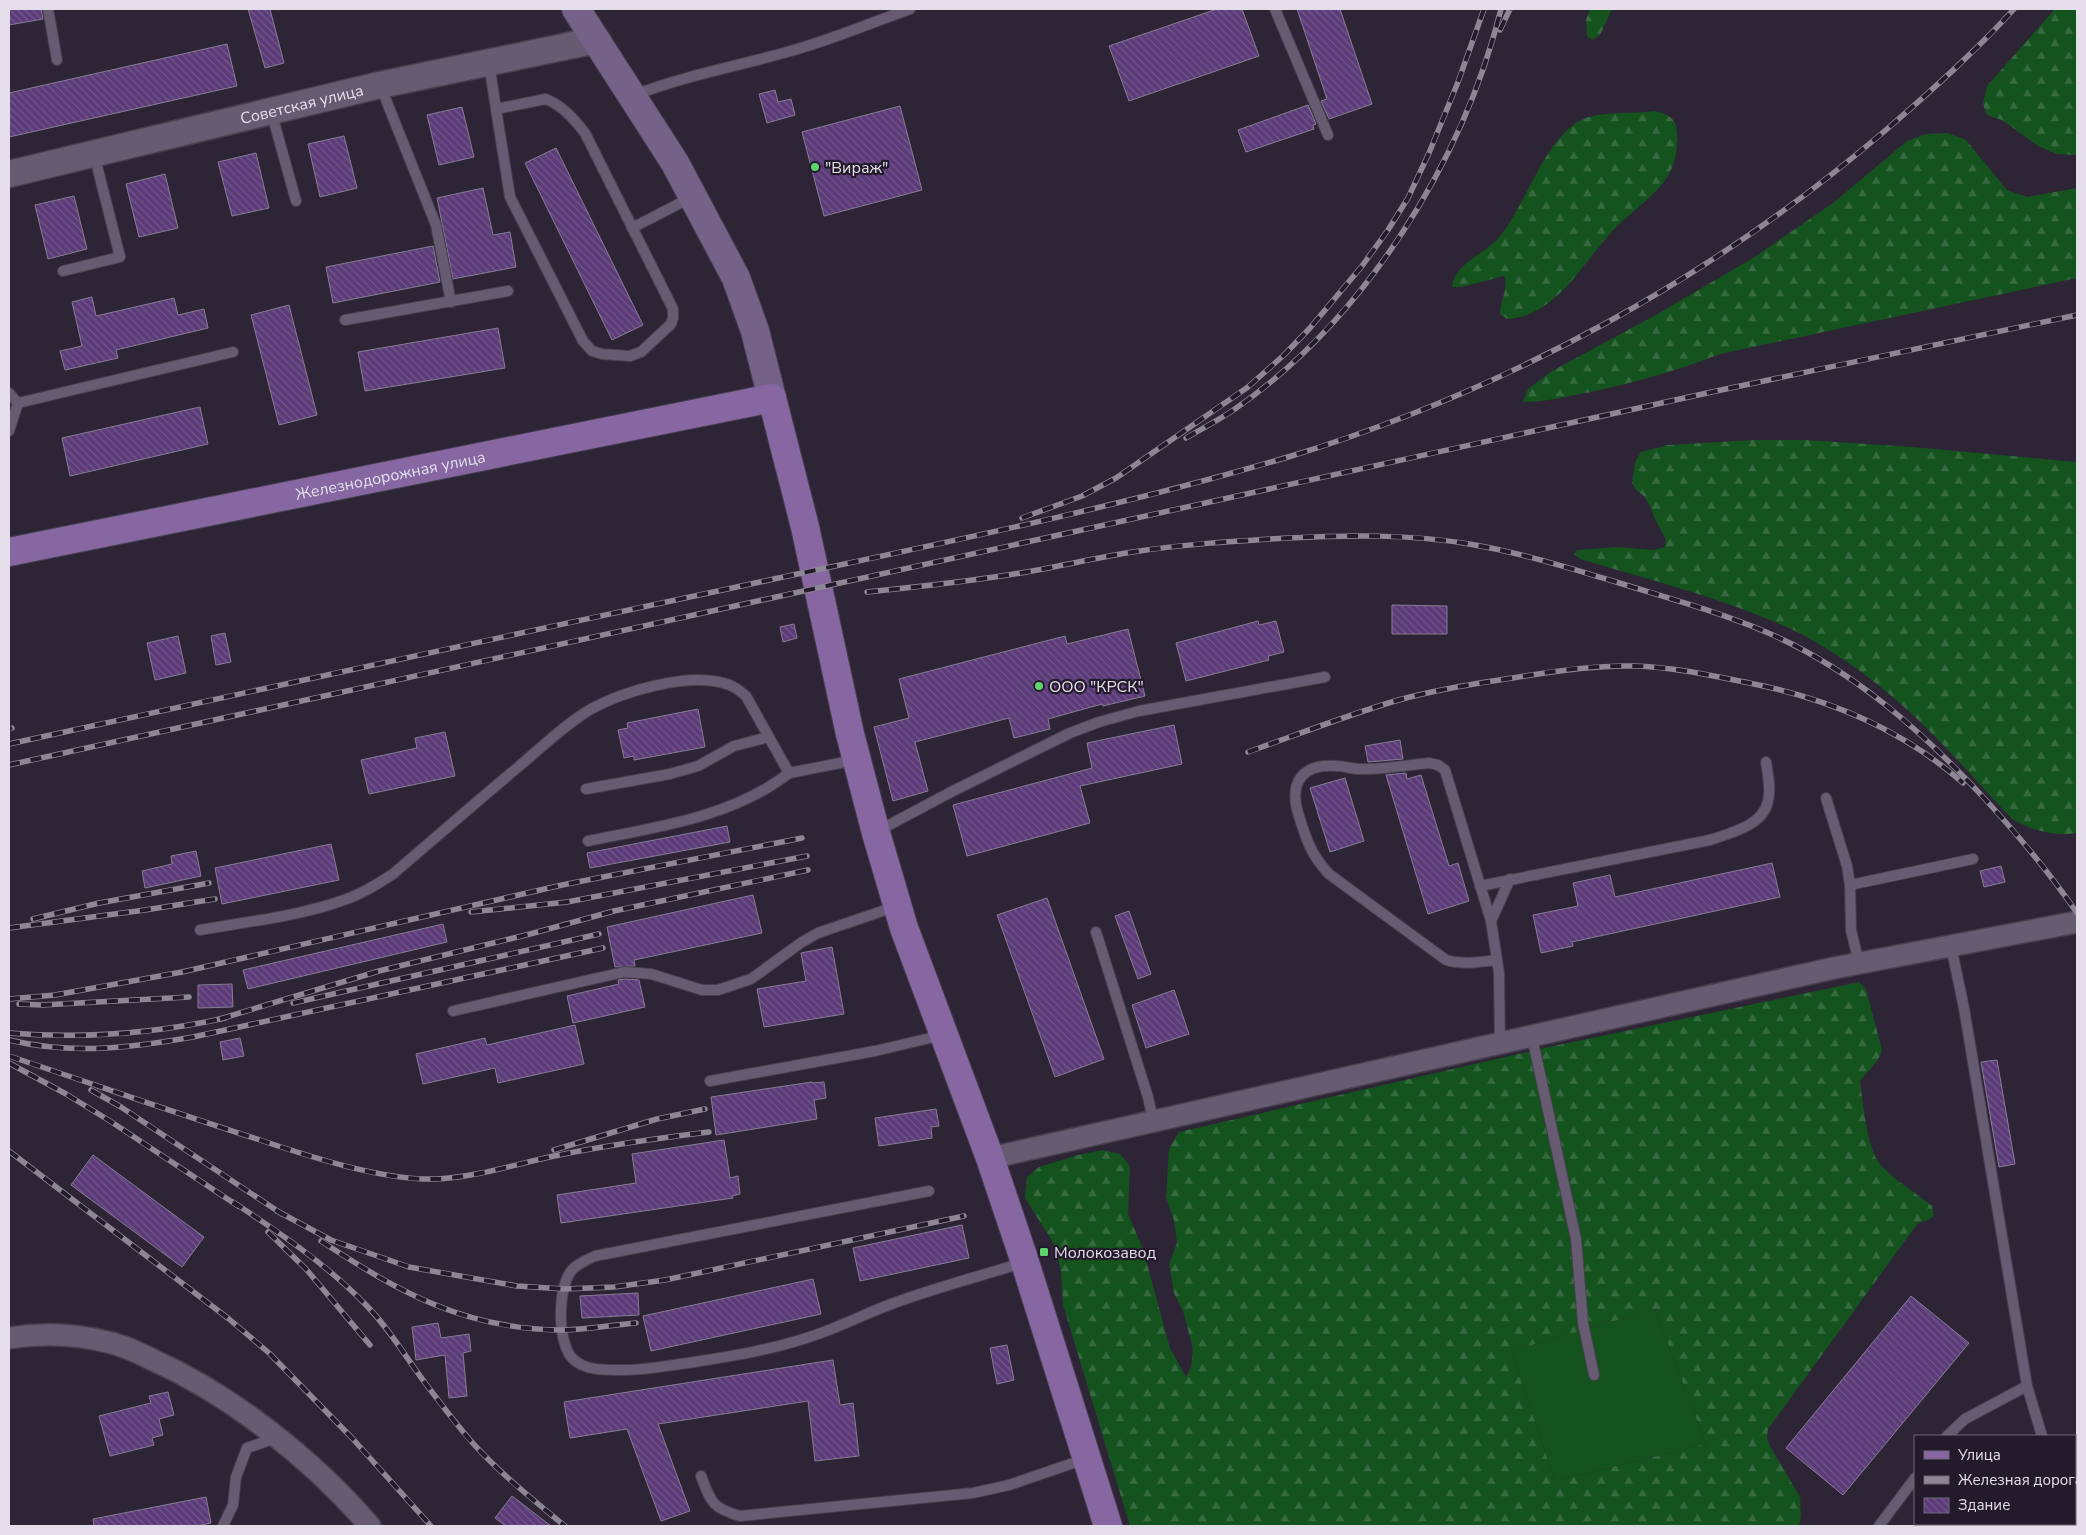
<svg xmlns="http://www.w3.org/2000/svg" width="2086" height="1535" font-family="'Nunito Sans',sans-serif">
	<defs>
		<pattern id="forest-firs" width="22" height="20" patternUnits="userSpaceOnUse" patternTransform="scale(1.25)"><rect width="22" height="20" fill="#14521e"/><path d="M5 1l3.5 6h-7zM16 11l3.5 6h-7z" fill="#366a3f"/></pattern>
		<pattern id="building-back-hatch" width="6" height="6" patternUnits="userSpaceOnUse" patternTransform="scale(1.25)"><rect width="6" height="6" fill="#5c3b79"/><path d="M-1 5l2 2M0 0l6 6M5-1l2 2" fill="none" stroke="#73578c"/></pattern>
	</defs>
	<rect width="100%" height="100%" fill="#2d2436"/>
	<!-- grass -->
	<path fill="#14521e" d="M1655,1309L1706,1444L1555,1481L1511,1351Z"/>
	<!-- forest -->
	<g fill="url(#forest-firs)" fill-rule="evenodd">
		<path d="M1590,9H1612L1600,35L1592,40L1587,36L1586,20Z"/>
		<path d="M2055,9H2077V155L2057,154L2038,146L2002,120L1987,115L1983,104L1987,86Z"/>
		<path d="M1654,111C1668,114 1677,118 1677,134C1680,188 1640,200 1610,234C1580,267 1555,316 1507,319L1500,314C1500,301 1509,288 1504,276L1462,287H1452C1454,263 1486,254 1500,236C1527,203 1542,144 1579,121C1597,111 1631,114 1654,111Z"/>
		<path d="M1948,133L1966,140L2007,190L2027,197L2077,188V278L1720,354C1677,371 1636,382 1591,392C1568,396 1547,402 1523,402L1528,389L1552,371L1654,316L1753,258L1833,203L1907,141L1926,134Z"/>
		<path d="M1754,440H1806L1912,447L2077,462V833C2056,837 2030,830 2012,819C1969,774 1928,724 1878,685C1851,663 1820,643 1789,628C1722,598 1650,580 1580,559L1574,554L1577,550L1618,547L1653,550L1665,547L1666,540L1654,517L1650,506L1644,496L1636,490L1632,483L1635,462L1641,452L1668,445Z"/>
		<path d="M1859,982L1866,989L1882,1050C1879,1063 1868,1070 1860,1081C1863,1102 1866,1139 1876,1158C1885,1175 1917,1193 1932,1206L1934,1216L1928,1220L1918,1223L1768,1429L1767,1437L1770,1446L1800,1497L1801,1516L1799,1526H1130L1063,1305L1061,1272L1058,1259L1052,1241L1025,1198L1027,1177L1039,1167L1078,1155L1103,1150L1120,1154L1130,1166L1128,1214L1143,1249L1170,1348L1186,1377L1191,1367L1193,1349L1183,1311L1174,1293L1169,1264L1177,1243L1174,1221L1166,1197L1169,1149L1179,1132L1549,1047ZM1655,1309L1706,1444L1555,1481L1511,1351Z"/>
	</g>
	<!-- building -->
	<g fill="url(#building-back-hatch)" stroke="#877d92">
		<path d="M9,9H41L43,19L9,25Z"/>
		<path d="M248,9H270L284,63L265,68Z"/>
		<path d="M1217,9H1242L1259,56L1129,101L1109,46Z"/>
		<path d="M1297,9H1340L1372,104L1329,119L1321,101L1327,99Z"/>
		<path d="M227,44L237,86L9,137V93Z"/>
		<path d="M775,90L778,102L791,99L795,115L767,123L759,94Z"/>
		<path d="M1308,105L1316,124L1313,125L1314,129L1246,152L1238,130Z"/>
		<path d="M900,106L922,190L824,216L802,132Z"/>
		<path d="M462,107L474,157L439,165L427,115Z"/>
		<path d="M344,136L357,188L320,197L308,144Z"/>
		<path d="M556,148L643,325L612,340L525,163Z"/>
		<path d="M256,153L269,208L232,216L218,162Z"/>
		<path d="M165,174L178,228L139,237L126,184Z"/>
		<path d="M483,188L493,235L510,232L516,267L453,279L437,198Z"/>
		<path d="M74,196L87,249L48,259L35,205Z"/>
		<path d="M433,246L440,282L333,303L326,267Z"/>
		<path d="M92,297L96,316L174,298L178,315L204,309L208,328L116,350L118,358L65,370L60,351L82,346L72,302Z"/>
		<path d="M289,305L317,415L279,425L251,315Z"/>
		<path d="M498,328L505,368L365,391L358,352Z"/>
		<path d="M200,407L208,444L70,476L62,438Z"/>
		<path d="M1392,605L1447,606V634H1392Z"/>
		<path d="M1258,621L1259,625L1276,621L1284,652L1268,656L1269,660L1186,681L1176,643Z"/>
		<path d="M794,624L797,638L783,642L780,627Z"/>
		<path d="M1128,629L1145,696L1103,706L1102,704L1048,719L1050,729L1014,738L1009,718L915,742L928,791L893,801L874,727L909,718L899,679L1065,636L1067,644Z"/>
		<path d="M225,633L231,662L216,665L211,636Z"/>
		<path d="M178,636L186,673L155,680L147,643Z"/>
		<path d="M698,709L705,747L634,760V756L624,758L618,730L628,728L627,723Z"/>
		<path d="M1174,725L1182,764L1080,786L1090,823L967,856L953,805L1092,768L1087,743Z"/>
		<path d="M445,732L455,776L369,794L361,760L417,748L415,738Z"/>
		<path d="M1400,740L1403,759L1368,762L1365,746Z"/>
		<path d="M1406,773L1407,779L1421,775L1449,866L1458,863L1469,901L1428,914L1386,775Z"/>
		<path d="M1345,778L1364,841L1330,852L1310,788Z"/>
		<path d="M727,826L730,842L590,868L587,853Z"/>
		<path d="M331,844L339,880L222,904L215,868Z"/>
		<path d="M196,851L201,876L145,888L142,871L172,864L171,856Z"/>
		<path d="M1772,863L1780,897L1572,942L1573,946L1541,953L1533,915L1578,906L1573,883L1610,875L1615,897Z"/>
		<path d="M2001,866L2005,882L1984,887L1980,871Z"/>
		<path d="M753,895L762,933L634,960L635,966L615,967L607,927Z"/>
		<path d="M1047,898L1104,1059L1055,1077L997,915Z"/>
		<path d="M1129,911L1151,974L1138,979L1115,916Z"/>
		<path d="M443,924L447,942L248,989L243,970Z"/>
		<path d="M832,947L844,1014L764,1027L757,989L806,981L801,953Z"/>
		<path d="M625,979L639,980L645,1007L573,1023L567,996L619,984L618,980Z"/>
		<path d="M232,984L233,1007L198,1008V985Z"/>
		<path d="M1174,990L1189,1034L1146,1048L1132,1005Z"/>
		<path d="M575,1025L584,1064L498,1083L495,1068L423,1084L416,1054L485,1038L487,1045Z"/>
		<path d="M240,1038L244,1056L223,1060L220,1042Z"/>
		<path d="M1997,1060L2015,1164L1999,1167L1981,1062Z"/>
		<path d="M812,1082V1083L824,1082L826,1098L814,1100L817,1119L716,1135L711,1097Z"/>
		<path d="M936,1109L939,1126L931,1127L932,1138L879,1146L875,1118Z"/>
		<path d="M724,1140L730,1178L738,1176L740,1194L732,1196L733,1198L561,1223L557,1195L636,1183L632,1154Z"/>
		<path d="M93,1155L204,1237L182,1267L71,1185Z"/>
		<path d="M962,1225L969,1258L860,1281L853,1248Z"/>
		<path d="M813,1279L821,1314L651,1351L643,1316Z"/>
		<path d="M638,1293L639,1315L582,1318L580,1296Z"/>
		<path d="M1911,1296L1969,1343L1843,1495L1786,1448Z"/>
		<path d="M438,1323L441,1338L469,1334L471,1351L463,1353L467,1396L449,1398L445,1355L416,1360L412,1327Z"/>
		<path d="M1007,1345L1014,1380L997,1384L990,1348Z"/>
		<path d="M833,1360L840,1405L853,1403L859,1456L815,1461L808,1401L658,1424L690,1511L661,1521L627,1429L570,1438L564,1402Z"/>
		<path d="M168,1392L174,1415L159,1419L163,1435L152,1438L154,1445L110,1456L99,1416L151,1403L149,1396Z"/>
		<path d="M512,1496L551,1526H506L495,1518Z"/>
		<path d="M206,1497L211,1523L196,1526H94L93,1519Z"/>
	</g>
	<g fill="none" stroke-linecap="round" stroke-linejoin="round">
		<!-- service casing -->
		<g stroke="#463f4e" stroke-width="12">
			<g id="service">
				<path d="M48,9L57,60"/>
				<path d="M1275,9L1328,135"/>
				<path d="M489,63L496,109"/>
				<path d="M380,85L436,225L451,302"/>
				<path d="M632,96C683,76 735,67 787,52C829,41 870,23 910,9"/>
				<path d="M546,99C563,106 574,119 585,133L673,309V318L671,324L641,352L630,356L602,354L592,351L583,341L510,197L496,109Z"/>
				<path d="M271,111L296,201"/>
				<path d="M632,228L692,197"/>
				<path d="M63,271L120,257L94,154"/>
				<path d="M345,320L508,291"/>
				<path d="M9,393L18,403"/>
				<path d="M9,431L18,403L233,352"/>
				<path d="M586,789L670,774L698,766L734,746L769,737"/>
				<path d="M1826,798L1847,866L1850,885L1851,930L1859,963"/>
				<path d="M876,832L951,792L1070,733L1099,722L1139,711L1325,677"/>
				<path d="M588,841C657,827 733,817 789,773"/>
				<path d="M1850,885L1973,859"/>
				<path d="M1480,886L1710,840C1730,833 1763,826 1768,801C1771,789 1768,775 1766,762"/>
				<path d="M1491,921L1510,879"/>
				<path d="M200,930C245,922 299,916 341,901C360,895 376,885 393,874C434,839 475,803 517,768C541,748 564,725 591,709C624,691 686,673 723,683C733,685 739,690 746,696L789,773L855,760"/>
				<path d="M1096,932L1148,1097L1153,1120"/>
				<path d="M1951,946L1964,1008L2027,1386L2042,1436"/>
				<path d="M1497,960C1480,962 1462,965 1446,960L1329,874C1311,855 1306,839 1298,813C1289,782 1303,763 1337,766C1344,766 1352,769 1359,769C1382,770 1406,765 1429,763L1438,765L1445,770L1491,921L1499,973L1500,1044"/>
				<path d="M453,1011L624,972L651,974L702,990H718L751,979L802,942L818,933L897,906"/>
				<path d="M1532,1037L1576,1239L1583,1323L1594,1375"/>
				<path d="M710,1081L875,1051L943,1035"/>
				<path d="M929,1191L595,1256C587,1260 578,1263 572,1270C557,1287 557,1344 573,1359C584,1370 603,1370 617,1370C641,1371 664,1366 688,1363C733,1356 778,1349 821,1333C846,1324 869,1312 894,1303C937,1287 981,1276 1025,1262"/>
				<path d="M1947,1436L1965,1419L2027,1386"/>
				<path d="M701,1476C711,1502 712,1508 740,1516L973,1493L1009,1485L1085,1459"/>
				<path d="M2068,1524L2069,1526"/>
				<path d="M223,1526L233,1505L236,1477L247,1448L276,1438"/>
				<path d="M1879,1526L1915,1478"/>
			</g>
		</g>
		<!-- minor casing -->
		<g stroke="#463f4e" stroke-width="24">
			<g id="minor">
				<path d="M990,1158L1834,968L2077,922"/>
				<path d="M9,1338C41,1333 76,1334 107,1342C123,1345 139,1353 153,1360C233,1396 313,1460 370,1526"/>
			</g>
		</g>
		<!-- tertiary casing -->
		<g stroke="#463f4e" stroke-width="29">
			<g id="tertiary">
				<path id="s1" d="M9,174L380,85L597,40"/>
			</g>
		</g>
		<!-- secondary casing -->
		<g stroke="#463f4e" stroke-width="30">
			<path id="secondary" d="M576,9L675,163L736,278L755,331L772,398"/>
		</g>
		<!-- primary casing -->
		<g stroke="#463f4e" stroke-width="30">
			<g id="primary">
				<path id="s2" d="M9,552L772,398L805,527L850,734L876,833L904,928L990,1158L1023,1256L1108,1526"/>
			</g>
		</g>
		<!-- service -->
		<use href="#service" stroke="#665b70" stroke-width="10"/>
		<!-- minor -->
		<use href="#minor" stroke="#665b70" stroke-width="21"/>
		<!-- tertiary -->
		<use href="#tertiary" stroke="#665b70" stroke-width="26"/>
		<!-- secondary -->
		<use href="#secondary" stroke="#766189" stroke-width="28"/>
		<!-- primary -->
		<use href="#primary" stroke="#8667a2" stroke-width="28"/>
		<!-- rail casing -->
		<g stroke="#8d8795" stroke-width="5.5">
			<g id="rail">
				<path d="M1500,30L1510,9"/>
				<path d="M1186,438C1201,429 1217,421 1232,411C1363,322 1463,162 1501,9"/>
				<path d="M1022,518L1082,496L1116,478L1248,387L1284,355L1310,328L1362,266L1388,230L1408,198L1429,153L1458,82L1484,9"/>
				<path d="M867,592C916,587 965,582 1014,574C1054,568 1093,558 1133,552C1184,544 1236,541 1288,538C1347,535 1410,534 1469,544C1518,552 1565,567 1613,581C1664,597 1717,611 1766,632C1852,669 1921,730 1984,798C2018,835 2049,872 2077,913"/>
				<path d="M9,729L12,728"/>
				<path d="M9,744C254,691 500,637 746,585C927,546 1110,510 1288,457C1508,390 1713,278 1887,129C1931,91 1975,52 2014,9"/>
				<path d="M1248,752C1296,735 1345,716 1395,701C1437,689 1481,683 1525,676C1561,670 1597,665 1634,666C1674,667 1714,676 1754,684C1832,700 1903,730 1963,783"/>
				<path d="M9,765L1721,390L2077,315"/>
				<path d="M471,912L567,902L807,856"/>
				<path d="M33,919L99,903L209,883"/>
				<path d="M9,928L145,910L215,899"/>
				<path d="M9,999L55,995L182,972L562,885L802,838"/>
				<path d="M293,1003L599,934"/>
				<path d="M19,1004L42,1005L189,997"/>
				<path d="M220,1019L379,971L530,934L614,911L808,870"/>
				<path d="M9,1033C83,1039 152,1034 225,1018"/>
				<path d="M9,1040C73,1055 129,1048 193,1037L603,948"/>
				<path d="M9,1056C93,1084 176,1113 260,1140C311,1157 384,1181 437,1179C478,1177 519,1163 559,1155C609,1145 659,1138 709,1132"/>
				<path d="M9,1063L66,1094L110,1121L238,1206"/>
				<path d="M91,1090L121,1107L282,1214"/>
				<path d="M554,1150L657,1119L705,1109"/>
				<path d="M9,1151L229,1319L269,1353L352,1438L431,1526"/>
				<path d="M233,1202C280,1233 326,1264 365,1304C391,1330 409,1363 432,1392C448,1413 464,1435 483,1454C508,1480 537,1503 565,1526"/>
				<path d="M277,1211L331,1240L409,1267L517,1286L564,1289L614,1287L665,1280L964,1216"/>
				<path d="M268,1232L306,1269L370,1345"/>
				<path d="M321,1241C399,1292 464,1329 560,1330C585,1330 611,1325 636,1323"/>
			</g>
		</g>
		<!-- rail -->
		<use href="#rail" stroke="#231a2c" stroke-width="4" stroke-dasharray="11" stroke-linecap="butt"/>
	</g>
	<!-- markers -->
	<g fill="#5ed56c" stroke="#231a2c" stroke-width="2">
		<circle cx="815" cy="167" r="5"/>
		<circle cx="1039" cy="686" r="5"/>
		<rect x="1039" y="1247" width="10" height="10" rx="2.5"/>
	</g>
	<g text-anchor="middle" stroke-width="4.5" stroke-linejoin="round" paint-order="stroke">
		<!-- street labels -->
		<g font-size="16" fill="#e3deea" stroke="#231a2c">
			<text dy="6" stroke="none"><textPath href="#s1" startOffset="301">Советская улица</textPath></text>
			<text dy="6" stroke="none"><textPath href="#s2" startOffset="389">Железнодорожная улица</textPath></text>
		</g>
		<!-- poi labels -->
		<g font-size="16" fill="#e3deea" stroke="#231a2c" text-anchor="start">
			<text x="825" y="173">"Вираж"</text>
			<text x="1049" y="692">ООО "КРСК"</text>
			<text x="1054" y="1258">Молокозавод</text>
		</g>
	</g>
	<!-- border -->
	<rect width="2086" height="1535" fill="none" stroke="#e3deea" stroke-width="20"/>
	<!-- legend -->
	<rect x="1914" y="1435" width="162" height="90" fill="#231a2c" stroke="#706878"/>
	<rect x="1924" y="1451" width="25" height="8" fill="#8667a2" stroke="#706878"/>
	<text x="1958" y="1460" font-size="15" fill="#e3deea">Улица</text>
	<rect x="1924" y="1476" width="25" height="8" fill="#8d8795" stroke="#706878"/>
	<text x="1958" y="1485" font-size="15" fill="#e3deea">Железная дорога</text>
	<rect x="1924" y="1498" width="25" height="15" fill="url(#building-back-hatch)" stroke="#706878"/>
	<text x="1958" y="1510" font-size="15" fill="#e3deea">Здание</text>
</svg>
